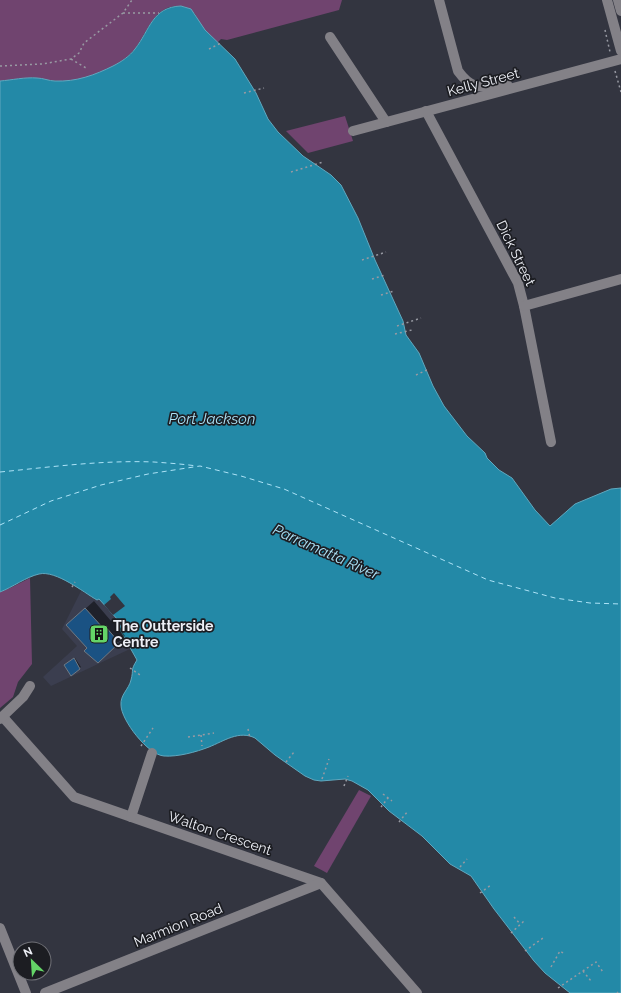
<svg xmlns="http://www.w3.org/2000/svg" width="621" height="993" font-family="Raleway,sans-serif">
	<rect width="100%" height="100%" fill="#333540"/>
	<!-- built -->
	<path fill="#3b3e4f" d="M81,591L97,600L99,599L122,620V624L119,628L130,649L51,686L43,677L77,646L62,629Z"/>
	<!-- green -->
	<g fill="#70446f">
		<path d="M0,0H342L339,10L227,40L221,39L217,43C210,37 204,30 199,22C197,19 196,14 193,12C191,9 183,6 180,6C150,4 146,42 128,56C110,71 84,82 61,81C52,81 44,79 36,78C25,77 12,80 0,81Z"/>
		<path d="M345,116L353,141L308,153L286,131Z"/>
		<path d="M30,578L32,664L18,682L13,697L0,708V592L10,588Z"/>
		<path d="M359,790L371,796L327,873L314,866Z"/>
	</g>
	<!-- water -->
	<path fill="#2389a7" stroke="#60a8bf" d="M181,6L191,9L205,30L235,59L256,93L268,119L278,132L303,156L331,175L341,185L358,218L375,260L403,321L406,335L419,353L433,386L444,406L467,436L485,453L487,458L499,470L512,478L535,510L550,526L575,504L611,489L621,488V993H570L545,973L534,961L494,909L471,876L450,864L422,836L389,811L368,790L352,781L345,779L321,781L314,780L305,776L275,755L255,738C239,730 224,741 209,747C196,752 178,757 164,756C148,755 121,720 121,705C120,695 129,689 131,680C134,669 130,671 137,660L119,628L122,624V620H118L99,599L97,600C83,592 56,570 39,574C26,577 13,587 0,592V81C12,80 25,77 37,78C43,78 49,81 55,81C76,82 95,75 113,66C121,62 130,56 135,49C150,30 152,7 181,6Z"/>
	<!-- pier -->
	<path fill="#333540" d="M114,593L125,606L113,615L104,605L111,599L110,597Z"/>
	<!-- shadow -->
	<g fill="#0007">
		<path d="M94,601L111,621L113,620L124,632L123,633L125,636L98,662L88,648L75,618Z"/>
		<path d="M75,658L81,667L71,674L66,664Z"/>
	</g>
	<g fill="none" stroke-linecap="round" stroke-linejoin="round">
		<!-- ferry -->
		<g stroke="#ade3f7" stroke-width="1" stroke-dasharray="5 4" stroke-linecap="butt">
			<path d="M0,472C51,467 102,460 154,462C168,463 182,464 197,466"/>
			<path d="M0,525L51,501L101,485L148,474L200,466L241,476L284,489L488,580L555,598L590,603L621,604"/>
		</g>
	</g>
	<!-- building -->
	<g fill="#1a5283" stroke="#707983">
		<path d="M85,608L103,628L105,626L117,640L116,641L118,644L98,663L84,651L87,648L66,625Z"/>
		<path d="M74,658L80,669L71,676L64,665Z"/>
	</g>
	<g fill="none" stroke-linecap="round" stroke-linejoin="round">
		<!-- path -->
		<g stroke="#989aa3" stroke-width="1.5" stroke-dasharray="2 3" stroke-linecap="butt">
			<path d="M123,13H159"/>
			<path d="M605,30L610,52"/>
			<path d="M209,49L221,43"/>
			<path d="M71,59L86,68"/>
			<path d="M0,66L42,64L71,59L79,53L84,43L123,13L132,0"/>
			<path d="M615,71L621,92"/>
			<path d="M244,93L264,88"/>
			<path d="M291,172L323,162"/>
			<path d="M362,260L386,252"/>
			<path d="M372,279L385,275"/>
			<path d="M381,295L394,291"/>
			<path d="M397,326L421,318"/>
			<path d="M395,334L412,330"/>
			<path d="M416,375L429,369"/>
			<path d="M72,587L75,582"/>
			<path d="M130,668L140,675"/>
			<path d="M248,729L250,738"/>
			<path d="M201,735L202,746"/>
			<path d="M188,737L214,733"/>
			<path d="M141,746L153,728"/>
			<path d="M286,762L294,752"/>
			<path d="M322,779L329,759"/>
			<path d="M344,786L348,776"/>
			<path d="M383,794L392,801"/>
			<path d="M381,807L388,798"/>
			<path d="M399,822L408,811"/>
			<path d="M460,867L467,859"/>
			<path d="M480,893L491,885"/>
			<path d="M514,917L520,924"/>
			<path d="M511,933L523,922L521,919"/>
			<path d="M525,951L543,938"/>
			<path d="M551,967L560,951L563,953"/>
			<path d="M583,971L591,981"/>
			<path d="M558,988L596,962L603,972"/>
			<path d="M617,992L618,993"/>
		</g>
		<!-- minor -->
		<g stroke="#838187" stroke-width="10">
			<path d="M439,0L458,71C474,93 483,86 507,84"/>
			<path d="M607,0L621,51"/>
			<path d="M618,0L621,11"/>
			<path d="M330,37L386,122"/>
			<path d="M426,111L518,283L524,306L551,442"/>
			<path d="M353,131L621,59"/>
			<path d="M524,306L621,279"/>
			<path d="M3,717L74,797L321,883L417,993"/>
			<path d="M0,719L23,697L30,686"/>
			<path d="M131,817L152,753"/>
			<path d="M0,928L26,993"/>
			<path d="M45,993L321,883"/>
		</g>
	</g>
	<!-- icons -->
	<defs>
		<g id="building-square" transform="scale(1)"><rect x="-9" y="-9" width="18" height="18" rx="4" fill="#64d467" stroke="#1c1d22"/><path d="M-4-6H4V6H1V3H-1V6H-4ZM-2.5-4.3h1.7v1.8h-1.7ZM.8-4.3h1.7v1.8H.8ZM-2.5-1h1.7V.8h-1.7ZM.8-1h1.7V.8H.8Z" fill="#111"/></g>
	</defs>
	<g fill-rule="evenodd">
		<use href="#building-square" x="99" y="634"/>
	</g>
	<g text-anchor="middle" stroke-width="3.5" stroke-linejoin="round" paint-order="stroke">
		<!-- street labels -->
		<g font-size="14" fill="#edeff6" stroke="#1c1d22">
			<text transform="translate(483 82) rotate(-15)" y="5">Kelly Street</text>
			<text transform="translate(516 253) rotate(64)" y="5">Dick Street</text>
			<text transform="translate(220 833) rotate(19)" y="5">Walton Crescent</text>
			<text transform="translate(178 925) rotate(-22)" y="5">Marmion Road</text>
		</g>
		<!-- poi labels -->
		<g font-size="14" font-weight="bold" fill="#edeff6" stroke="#1c1d22" text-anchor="start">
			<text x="113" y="631">The Outterside<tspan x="113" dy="16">Centre</tspan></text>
		</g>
		<!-- water labels -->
		<g font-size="15" font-style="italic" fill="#ade3f7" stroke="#1c1d22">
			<text x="212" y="424">Port Jackson</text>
			<text transform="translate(326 552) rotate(24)" y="5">Parramatta River</text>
		</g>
	</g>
	<!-- north arrow -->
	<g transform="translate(32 961) rotate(335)"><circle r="19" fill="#1c1d22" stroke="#707177"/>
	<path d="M0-3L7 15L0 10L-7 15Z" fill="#64d467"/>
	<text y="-6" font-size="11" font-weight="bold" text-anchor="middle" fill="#edeff6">N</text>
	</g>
</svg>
